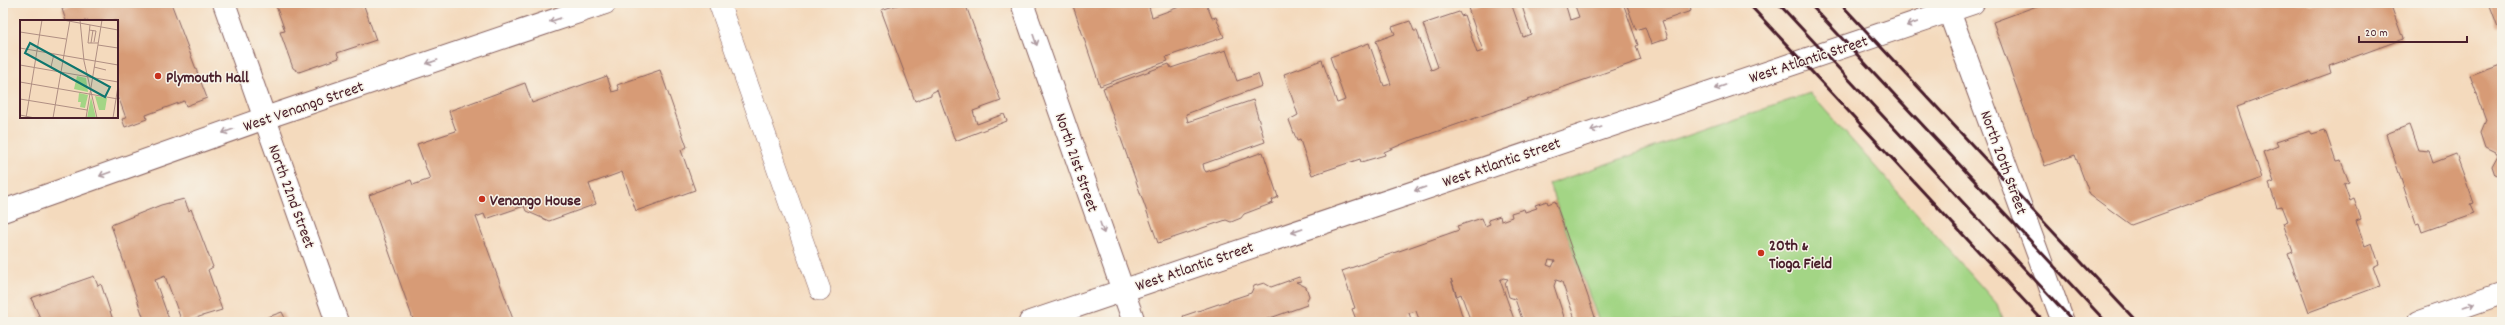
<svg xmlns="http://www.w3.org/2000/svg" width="2505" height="325" font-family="Dekko,sans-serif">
	<rect width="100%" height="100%" fill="#f7f3e8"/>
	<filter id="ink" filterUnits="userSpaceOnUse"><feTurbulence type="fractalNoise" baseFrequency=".025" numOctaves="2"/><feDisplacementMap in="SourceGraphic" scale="8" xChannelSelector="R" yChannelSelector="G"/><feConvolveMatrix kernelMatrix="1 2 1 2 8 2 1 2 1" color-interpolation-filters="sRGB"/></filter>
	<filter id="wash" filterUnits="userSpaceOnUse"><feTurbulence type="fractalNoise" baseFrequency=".012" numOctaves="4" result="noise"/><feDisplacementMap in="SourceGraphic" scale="16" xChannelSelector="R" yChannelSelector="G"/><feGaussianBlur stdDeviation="0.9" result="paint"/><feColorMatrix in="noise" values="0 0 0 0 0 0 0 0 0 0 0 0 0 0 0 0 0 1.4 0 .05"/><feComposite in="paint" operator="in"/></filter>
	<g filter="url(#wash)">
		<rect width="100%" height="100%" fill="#f4dabd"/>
		<!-- green -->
		<path fill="#a3d585" stroke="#767a58" d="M1810,93L1997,304L2003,322H1599L1549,184Z"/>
		<g id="blocks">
			<!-- building -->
			<g fill="#d79b76" fill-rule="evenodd">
				<path d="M78,3H171L207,98L186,106L184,101L146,115L147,119L125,127L122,119L126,118L119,99L117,100V21H66L62,9Z"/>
				<path d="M275,3H363L376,40L337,53L339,58L299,72L293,68L280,32L285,31Z"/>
				<path d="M903,3H965L1001,101L973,111L977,124L1004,114L1007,121L955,141L937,90L931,93V95L915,101L881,10Z"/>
				<path d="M1072,3H1161L1149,7L1152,17L1190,3H1206L1212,18L1216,17L1224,37L1166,57L1168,61L1100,86Z"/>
				<path d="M1481,3H1511L1523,37L1531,34L1521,3H1565L1570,20L1579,17L1574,3H1623L1638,45L1636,46L1641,60L1407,142L1384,152L1385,155L1361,162L1360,159L1312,175L1300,140L1297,141L1289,120L1298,115L1284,74L1322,60L1337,103L1340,102L1345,100L1330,57L1369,43L1384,86L1391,84L1376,41L1395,34L1392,27L1410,21L1414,31H1417L1431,70L1434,69L1438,67L1423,24L1459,12L1461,16L1464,15L1477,53L1483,51L1468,8Z"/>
				<path d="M1626,3H1689L1691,11L1662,21L1668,38L1651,44L1645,27L1636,30Z"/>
				<path d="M2045,3H2390L2403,39L2329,66L2331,73L2237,107L2262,178L2131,225L2090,195L2075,155L2045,166L1993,22Z"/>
				<path d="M2489,3H2502V26L2498,27Z"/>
				<path d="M1226,50L1237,81L1258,74L1262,86L1186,114L1188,122L1253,100L1265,142L1203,164L1204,169L1206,172L1263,152L1278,197L1272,200L1273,203L1244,214L1241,218L1231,222L1226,220L1158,243L1103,88L1169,64L1171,68Z"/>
				<path d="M2502,63V178L2495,175L2492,166L2498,155L2496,152L2486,147L2481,132L2486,120L2470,75Z"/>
				<path d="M660,70L687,147L681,150L695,190L636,211L622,172L589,184L596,204L549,221L526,211L524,206L486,219L484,214L476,217L514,322H414L369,195L411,180L413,185L430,179L417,144L456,131L449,111L525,83L532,103L607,76L612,92L619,90L617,85Z"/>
				<path d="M2409,125L2418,150L2429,151L2433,163L2456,154L2474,203L2471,204L2475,213L2422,232L2419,223L2416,224L2386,134Z"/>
				<path d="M2325,130L2336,162L2341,161L2349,182L2344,184L2350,201L2354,199L2361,219L2356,221L2365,246L2372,243L2379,264L2373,267L2380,286L2309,312L2288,254L2293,252L2283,223L2288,221L2282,206L2277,207L2269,184L2274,182L2263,152L2278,146L2276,142L2310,131L2312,134Z"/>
				<path d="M184,199L189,211L191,209L213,267L208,270L222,310L182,322L165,276L155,280L170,322H145L111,225L161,205Z"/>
				<path d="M1547,201L1548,204L1555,201L1595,317L1576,322L1562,282L1556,280L1554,286L1565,320L1558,322H1523L1515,299L1509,297L1505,283L1508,279L1503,278L1500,280L1515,322H1471L1461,294L1457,296L1451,279L1464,322H1420L1416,311L1409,313L1412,322H1357L1352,309L1355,308L1342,271L1459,230L1457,226L1482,218L1485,226L1490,224L1488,220L1500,216L1501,221L1512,217L1511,213L1524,209L1525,212L1537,208L1535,205ZM1549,260L1555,261L1552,267L1547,265Z"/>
				<path d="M94,276L98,286L101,284L113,320L122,322H42L31,298Z"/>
				<path d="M1299,277L1301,281L1296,282L1306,287L1309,296L1306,302L1307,305L1259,322H1185L1183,316L1251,293L1254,286L1264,283L1271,287Z"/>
				<path d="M282,312L287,322H254Z"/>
			</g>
		</g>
	</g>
	<g filter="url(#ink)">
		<use href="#blocks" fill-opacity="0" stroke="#86605e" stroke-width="1"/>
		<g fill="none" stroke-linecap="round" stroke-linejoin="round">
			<!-- lane casing -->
			<g stroke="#86605e" stroke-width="22">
				<path id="lane" d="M719,3L820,290"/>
			</g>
			<!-- street casing -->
			<g stroke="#86605e" stroke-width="24">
				<g id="street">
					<path d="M224,3L337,322"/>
					<path d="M1022,3L1134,322"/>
					<path d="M1946,3L2063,322"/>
					<path d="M3,211L265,118L605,3"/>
					<path d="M1030,322L1973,3"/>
					<path d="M2419,322L2502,293"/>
				</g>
			</g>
			<!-- lane -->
			<use href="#lane" stroke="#fff" stroke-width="21"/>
			<!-- street -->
			<use href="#street" stroke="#fff" stroke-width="22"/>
			<!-- rail -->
			<g stroke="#4a1f2b" stroke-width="3">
				<path d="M1748,3L2044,322"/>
				<path d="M1778,3L2074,322"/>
				<path d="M1809,3L2106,322"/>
				<path d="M1840,3L2137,322"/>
			</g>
		</g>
		<!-- one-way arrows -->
		<defs><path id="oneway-shaft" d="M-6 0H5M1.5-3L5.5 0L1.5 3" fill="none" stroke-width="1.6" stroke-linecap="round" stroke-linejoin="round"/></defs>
		<g stroke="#ae9aa0">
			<use href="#oneway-shaft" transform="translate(555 20) rotate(161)"/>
			<use href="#oneway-shaft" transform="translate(1912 24) rotate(161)"/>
			<use href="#oneway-shaft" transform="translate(1035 40) rotate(71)"/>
			<use href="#oneway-shaft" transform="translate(432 62) rotate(161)"/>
			<use href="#oneway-shaft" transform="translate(1720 87) rotate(161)"/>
			<use href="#oneway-shaft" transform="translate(1596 129) rotate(161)"/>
			<use href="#oneway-shaft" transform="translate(228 131) rotate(160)"/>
			<use href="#oneway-shaft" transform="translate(105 174) rotate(160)"/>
			<use href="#oneway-shaft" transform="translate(1420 189) rotate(161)"/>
			<use href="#oneway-shaft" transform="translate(1102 228) rotate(71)"/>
			<use href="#oneway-shaft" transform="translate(1297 231) rotate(161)"/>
			<use href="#oneway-shaft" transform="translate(2469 305) rotate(-19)"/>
		</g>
	</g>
	<!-- markers -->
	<g fill="#c8321e" stroke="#f7f3e8" stroke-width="1.5">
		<circle cx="158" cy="76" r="4"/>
		<circle cx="482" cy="199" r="4"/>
		<circle cx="1761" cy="253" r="4"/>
	</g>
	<g text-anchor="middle" stroke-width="3" stroke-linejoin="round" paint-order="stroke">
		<!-- street labels -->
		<g font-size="16" fill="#4a1f2b" stroke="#f7f3e8">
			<text transform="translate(1808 58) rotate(-18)" y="6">West Atlantic Street</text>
			<text transform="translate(303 105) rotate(-19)" y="6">West Venango Street</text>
			<text transform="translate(1501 161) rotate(-19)" y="6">West Atlantic Street</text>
			<text transform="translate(1078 162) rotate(71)" y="6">North 21st Street</text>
			<text transform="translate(2005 162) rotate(70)" y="6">North 20th Street</text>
			<text transform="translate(293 196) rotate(70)" y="6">North 22nd Street</text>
			<text transform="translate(1194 265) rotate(-19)" y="6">West Atlantic Street</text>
		</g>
		<!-- poi labels -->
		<g font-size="16" font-weight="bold" fill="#4a1f2b" stroke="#f7f3e8" text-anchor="start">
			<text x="166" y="82">Plymouth Hall</text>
			<text x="490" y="205">Venango House</text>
			<text x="1769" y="250">20th &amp;<tspan x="1769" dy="18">Tioga Field</tspan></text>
		</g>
	</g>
	<!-- overview -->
	<g transform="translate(20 20)">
		<rect width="98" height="98" fill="#f4dabd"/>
		<path d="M57,56L66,58L68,72L54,69ZM59,73L68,75L65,88L60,87L61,82H58ZM75,76L87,78L85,90H79ZM71,77L76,98H67Z" fill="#a3d585"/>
		<path fill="none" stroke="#b08f83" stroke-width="1" d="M43,0L98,10M60,0L64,41L77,98M70,5L68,23H78M69,10L76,11L74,22M0,12L46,19M71,23L73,10M78,25L98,28M0,28L98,45M0,45L98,62M31,47L34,34M74,47L86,50M0,62L98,79M0,79L67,90M0,95L15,98M6,98L22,0M33,98L50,0M66,98L82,0M93,98L98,66"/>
		<path fill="#0f766e" fill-opacity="0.15" stroke="#0f766e" stroke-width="2" d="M10,23L90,67L85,77L5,33Z"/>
		<rect width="98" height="98" fill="none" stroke="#4a1f2b" stroke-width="2"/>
	</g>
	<!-- margin -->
	<rect width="2505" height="325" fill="none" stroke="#f7f3e8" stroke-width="16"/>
	<!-- scale -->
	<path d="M2359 36v6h108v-6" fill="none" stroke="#4a1f2b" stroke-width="2"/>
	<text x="2365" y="36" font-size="12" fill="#4a1f2b" stroke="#f7f3e8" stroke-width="3" paint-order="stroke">20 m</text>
</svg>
